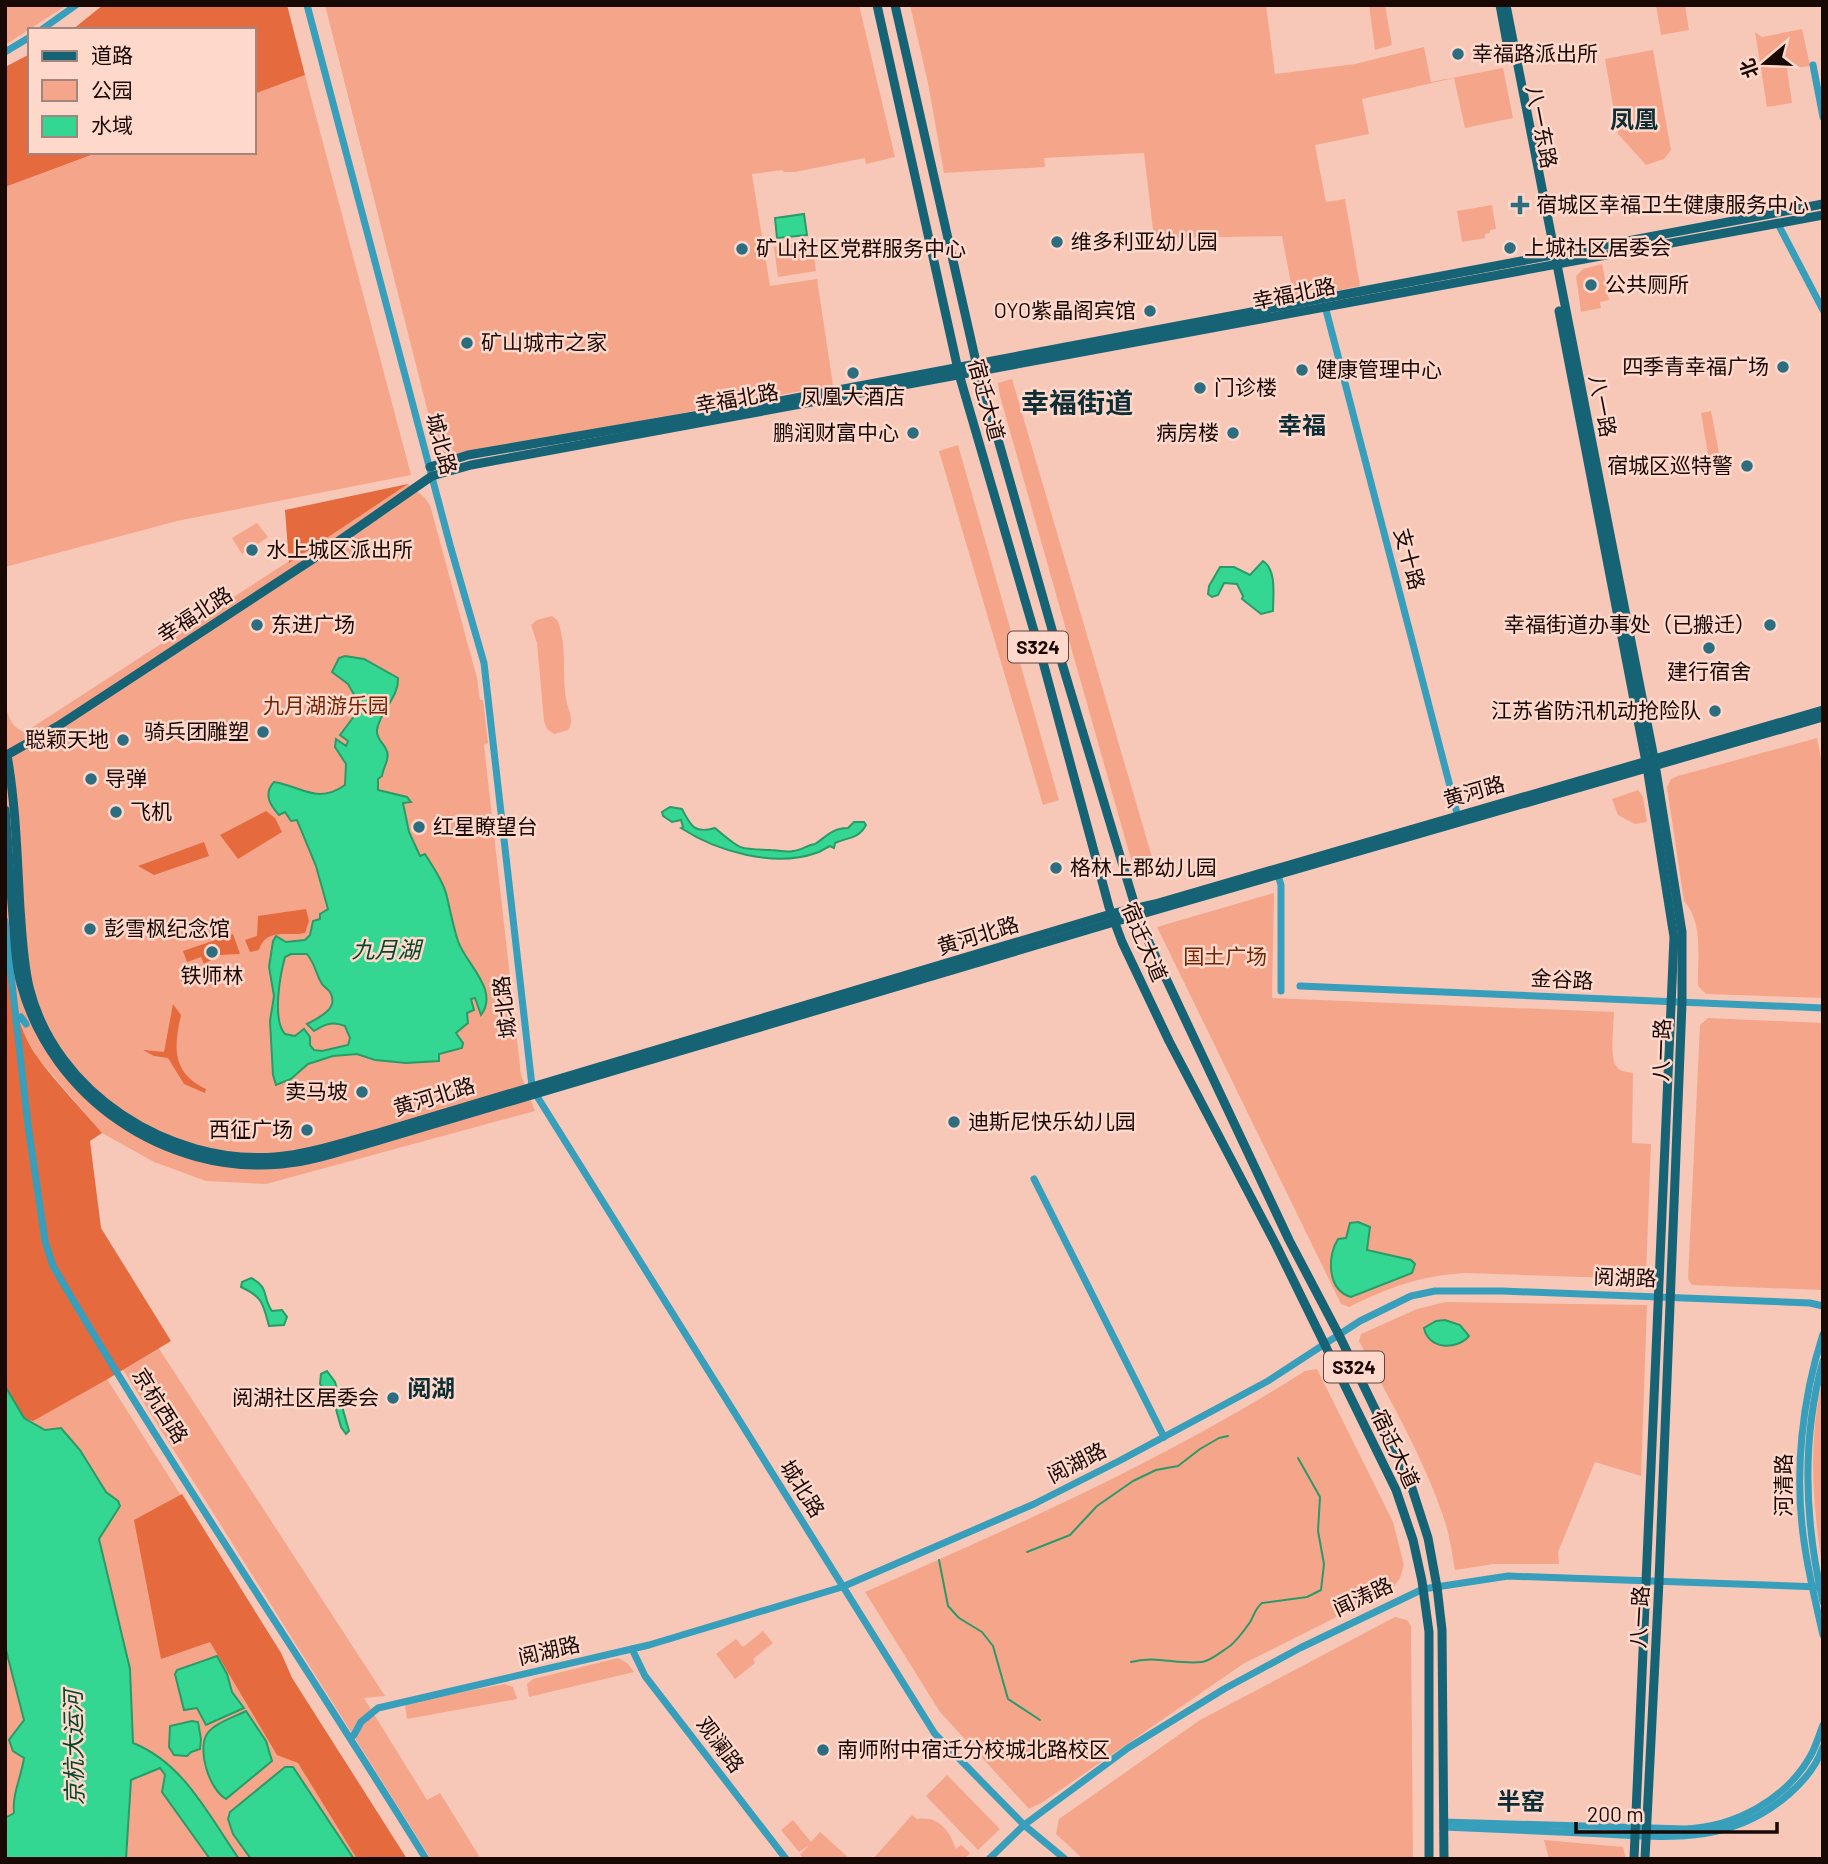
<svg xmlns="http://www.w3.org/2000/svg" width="1828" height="1864" font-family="Barlow,'Noto Sans SC',sans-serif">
	<rect width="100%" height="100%" fill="#f7c8b8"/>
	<!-- green -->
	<g fill="#f5a68a">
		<path d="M5,5H67L5,45Z"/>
		<path d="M325,5H859L895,157L866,164L865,158L795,172H784L782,170L752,174L770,286L817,279L833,385L446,457L439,456Z"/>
		<path d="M910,5H1266L1275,74L1355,64L1424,47L1431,82L1503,68L1513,118L1465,128L1454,78L1362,99L1369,134L1315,145L1326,202L1345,199L1360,286L1294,299L1282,236L1154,238L1144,153L1044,158L1045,167L944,173L928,83Z"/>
		<path d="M1369,5H1385L1392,45L1375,50Z"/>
		<path d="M1656,5H1685L1689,30L1661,35Z"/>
		<path d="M1802,29L1810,66L1787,69L1792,103L1767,107L1755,32L1762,37Z"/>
		<path d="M1653,50L1671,150L1664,159L1646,165L1618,134L1605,59Z"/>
		<path d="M305,75L411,475L177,521L5,567V187L99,152H254V94Z"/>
		<path d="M1492,205L1496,229L1490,230V233L1485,234V238L1462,242L1457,211Z"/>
		<path d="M812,241L816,271L778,277L774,247Z"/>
		<path d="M1602,264L1609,300L1600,302L1601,308L1581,312L1576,276L1583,269Z"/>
		<path d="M1012,379L1152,857L1132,863L1000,396L998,383Z"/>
		<path d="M1711,411L1721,463L1710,466L1701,413Z"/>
		<path d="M958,445L1059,800L1043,805L939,451Z"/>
		<path d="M408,484L424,497L430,505L477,678L480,700H483L488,743L484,745L521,1075L535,1111L266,1184L206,1181L154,1162L102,1133L37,1057L23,1031L10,991L81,1338L281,1653L292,1678L407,1859H5V701C7,714 11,728 25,732Z"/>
		<path d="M257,523L268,537L242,554L232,538Z"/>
		<path d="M552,616L558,621C568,651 561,674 567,704C570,713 574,722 568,730L554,734L547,729L544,721L537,643L531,625L537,620Z"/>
		<path d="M1817,738L1823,768V998L1706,994L1698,986C1697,958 1704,923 1684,901L1667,787L1671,779L1678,776Z"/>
		<path d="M1638,790L1643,797L1647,822L1635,824L1618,815L1612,799Z"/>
		<path d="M1274,893L1272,998L1614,1012C1614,1024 1609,1059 1617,1067C1621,1072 1627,1072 1633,1073L1632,1143L1651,1144L1646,1276L1641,1279L1465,1273C1419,1276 1390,1287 1349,1307L1341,1304L1157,927Z"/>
		<path d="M1708,1018L1823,1023V1288L1821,1290L1692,1285L1688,1279L1700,1025Z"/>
		<path d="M101,1246L117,1284L385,1696L364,1698L427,1800L440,1793L481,1859H431L64,1276Z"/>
		<path d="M1446,1302L1647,1305L1641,1476L1595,1462L1558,1552L1559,1564H1493L1455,1570C1452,1554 1450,1537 1445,1522C1425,1459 1389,1400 1359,1341L1361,1334L1417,1309Z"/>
		<path d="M1317,1369L1393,1522L1404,1565L1400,1578L1392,1589L1243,1664L1043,1802L1029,1809L940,1712L865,1592C1016,1526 1165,1460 1305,1371Z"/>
		<path d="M1823,1378V1571C1813,1509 1807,1441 1823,1378Z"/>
		<path d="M1395,1617L1407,1620L1411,1626L1413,1859H1083L1056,1834L1059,1819L1200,1720Z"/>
		<path d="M763,1631L773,1643L753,1659L755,1663L735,1679L716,1654L736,1639L743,1647Z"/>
		<path d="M618,1658L627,1663L634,1672L529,1697L527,1684L533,1679Z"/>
		<path d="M505,1684L513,1687L517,1699L407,1719L405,1705L410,1702Z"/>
		<path d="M947,1775L1000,1829L978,1850L926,1796Z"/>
		<path d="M912,1815L917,1819C939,1816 949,1830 956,1849L961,1845L970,1853L965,1859H873Z"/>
		<path d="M793,1820L811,1842L820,1832L850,1859H804L800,1855L809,1845L799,1852L781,1830Z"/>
		<path d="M1544,1840L1623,1847L1626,1859H1549Z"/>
	</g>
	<!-- forest -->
	<g fill="#e56a3d">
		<path d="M103,5H287L305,75L254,94V30H72Z"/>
		<path d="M30,54V152H99L5,187V67Z"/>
		<path d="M408,484L289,563L285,510Z"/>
		<path d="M266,811L275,818L282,832L238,859L220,835Z"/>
		<path d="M204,842L209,856L154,875L138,866Z"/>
		<path d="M306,909L309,921L305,933C288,937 266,927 259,950L250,952L245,940L257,936L258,916Z"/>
		<path d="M233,934L240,954L220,955L204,964L201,957L187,962L183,951Z"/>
		<path d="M5,950C9,987 16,1027 38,1058C57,1084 81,1108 102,1133L90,1141L101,1228L171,1341L106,1380L33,1421L24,1418L5,1386Z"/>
		<path d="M173,1004L181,1015C174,1046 171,1073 206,1089L205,1093L184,1084L168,1058L154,1056L143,1050L164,1052Z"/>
		<path d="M182,1494L281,1653L292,1678L407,1859H357L298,1763L277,1755L210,1642L161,1659L134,1520Z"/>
	</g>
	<!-- water -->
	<g fill="#33d792" stroke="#2b9968" stroke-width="2" fill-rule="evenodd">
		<path d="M804,214L807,235L777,238L775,218Z"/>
		<path d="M1263,561C1277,570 1273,596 1273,611L1261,614L1242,599L1243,596L1237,584L1224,583L1218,595L1212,597L1208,594L1209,586L1220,567H1234L1250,575Z"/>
		<path d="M345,656L364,659L398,678C399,698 380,710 377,730C376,738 383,743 386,749C391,758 383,767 382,776L378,779V790L407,797L411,802L403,803L409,832L420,856L425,854C433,867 442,879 446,893C450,909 453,926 458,941C465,963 500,990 481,1015L475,998L471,999L474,1010L467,1013L468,1023L456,1033L463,1043L462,1048L439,1054V1061L406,1063L375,1060L357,1054L333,1056L308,1064L291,1079L276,1085L273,1075L270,1021L274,996L269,967L273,941L276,936L286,942L305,940L310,935L313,921L320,919V914L328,909L316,866L297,820L291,821L285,812L279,815C270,805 263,794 274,782C301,786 317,805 345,785L346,764L335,747L336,739L346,746L348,741L340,735L355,715L360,705L348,684L332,672L339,658ZM291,954H307C317,967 315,973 322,984C324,987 328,989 330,992C340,1009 318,1018 307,1024L314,1031C325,1024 332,1021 345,1026L350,1038L348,1045L322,1051L314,1050L310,1045V1037L304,1029L295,1036L285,1034C272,1020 280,975 285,957Z"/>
		<path d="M670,807L682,809C691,826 694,834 715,828C741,850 737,849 771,850C778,850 786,853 793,851C802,850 807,845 815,844C826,837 832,828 848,828L854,822H864L866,825C858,840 847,837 835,843L834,848L830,846C825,848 821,852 816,853C774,868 716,851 681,828L683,827L681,820L672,822L663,816L662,812Z"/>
		<path d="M1358,1222L1370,1227L1367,1250L1411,1260L1415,1264L1412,1273L1351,1297C1327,1290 1327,1256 1338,1239L1346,1238L1350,1223Z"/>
		<path d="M251,1278C270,1287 262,1298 272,1311L282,1310L287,1317L284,1325L269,1326C263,1304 263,1297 241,1287L242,1282Z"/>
		<path d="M1445,1320L1460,1325L1469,1336C1456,1351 1428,1349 1424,1328L1436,1321Z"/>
		<path d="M327,1371L335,1382L349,1431L346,1434L341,1427L334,1402L320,1384L321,1374Z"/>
		<path d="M5,1386L24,1418L45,1430L61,1428L80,1450L106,1492L118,1501L120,1506L99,1539L130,1669L133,1743C184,1763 209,1816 239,1859H210L162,1792L165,1775L160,1768L131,1780L126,1859H5V1818L14,1813C12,1794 21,1778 24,1758L13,1751L9,1740L24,1720L5,1646Z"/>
		<path d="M217,1656L227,1674L232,1692L244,1708L206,1725L197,1708L184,1710L175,1674L177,1670Z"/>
		<path d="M246,1711L266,1741L272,1761L226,1799C209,1789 197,1750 207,1734C214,1723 235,1717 246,1711Z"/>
		<path d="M192,1721L198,1722L201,1739L200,1749L191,1752L187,1756L174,1755L169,1747L170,1726Z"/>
		<path d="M285,1767H293L354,1859H251L233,1834L228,1819L230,1812Z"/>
	</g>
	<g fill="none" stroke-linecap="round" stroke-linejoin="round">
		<!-- stream -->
		<g stroke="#2b9968" stroke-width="2">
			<path d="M1027,1552L1070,1535L1097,1506L1133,1481L1156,1470L1178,1466L1200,1449L1219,1438L1228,1436"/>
			<path d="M939,1560L948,1606L959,1618L982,1632L993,1646L1008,1699L1040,1720"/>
			<path d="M1131,1662C1155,1655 1178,1665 1202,1662C1211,1661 1222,1651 1230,1646C1236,1641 1243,1632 1248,1625C1254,1618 1254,1609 1262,1603L1307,1597L1321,1590L1324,1564L1318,1531L1320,1497L1298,1458"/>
		</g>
		<!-- minor -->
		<g stroke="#379fbb" stroke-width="7">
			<path d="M307,5L450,545L484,663L532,1086L535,1093L935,1734L1024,1825L1065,1859"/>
			<path d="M41,30L76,5"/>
			<path d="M5,52L30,37"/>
			<path d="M1813,65L1823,117"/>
			<path d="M1778,224L1823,310"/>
			<path d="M1325,306L1459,821"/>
			<path d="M1278,875L1281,885V991"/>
			<path d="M5,921L28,1125L45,1241L53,1266C171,1468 303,1660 426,1859"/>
			<path d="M1300,986L1823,1008"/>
			<path d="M16,1022L21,1017L26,1024"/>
			<path d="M1034,1179L1164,1437"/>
			<path d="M1823,1334C1802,1399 1794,1473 1804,1541C1808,1572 1816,1604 1823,1635"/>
			<path d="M1823,1361C1801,1440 1805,1523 1823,1602"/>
			<path d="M632,1649L645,1676L786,1859"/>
			<path d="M351,1737L354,1735L361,1722L378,1708L649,1645L842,1587L1034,1504L1119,1461L1268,1381L1360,1321L1411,1296L1435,1291H1502L1810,1303L1823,1306"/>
			<path d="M1443,1822L1685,1829C1735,1827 1786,1800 1811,1755C1816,1746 1819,1735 1823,1725"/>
			<path d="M1443,1827C1490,1829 1536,1831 1582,1833C1659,1836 1726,1849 1789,1794C1804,1781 1817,1765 1823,1747"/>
			<path d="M989,1859L1024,1825L1128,1748L1224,1689L1300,1648L1423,1589L1508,1576L1820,1587"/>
		</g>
		<!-- major -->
		<g stroke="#176376" stroke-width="9">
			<path d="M877,5L959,374L1043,662L1109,907L1122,942L1169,1041L1276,1245L1396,1490L1413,1540L1422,1581L1429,1632V1859"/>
			<path d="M895,5L976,362L1055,640L1136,909L1146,936L1289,1240L1339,1335L1409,1479L1428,1538L1437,1587L1442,1630L1444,1859"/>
			<path d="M1500,5L1507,43"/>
			<path d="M1506,5L1654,758L1682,932V1003L1659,1581L1645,1859"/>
			<path d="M1559,311L1647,767L1674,937L1634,1859"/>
			<path d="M430,467L468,455L780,401L1823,204"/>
			<path d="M7,755C16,806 17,857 20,908C22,934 23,961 29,987C55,1093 169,1165 275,1157C310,1154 344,1142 378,1133L1111,914L1155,904L1823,710"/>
			<path d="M5,756L58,726L310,561L432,476L471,465L1823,215"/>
			<path d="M5,810C8,845 10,880 13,916C15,938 15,962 21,984C52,1098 165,1175 282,1164C315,1161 348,1149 380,1140L1114,922L1823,717"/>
		</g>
	</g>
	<!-- markers -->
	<g fill="#2c6d80" stroke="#fed8cb" stroke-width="2.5">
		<circle cx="1458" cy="54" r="7"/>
		<path d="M1516.5 194.5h7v7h7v7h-7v7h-7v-7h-7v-7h7z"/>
		<circle cx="1057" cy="242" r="7"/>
		<circle cx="1510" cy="248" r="7"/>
		<circle cx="742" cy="249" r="7"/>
		<circle cx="1591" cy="285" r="7"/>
		<circle cx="1150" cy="311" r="7"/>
		<circle cx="467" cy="343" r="7"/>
		<circle cx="1783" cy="367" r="7"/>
		<circle cx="1302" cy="370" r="7"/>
		<circle cx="853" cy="373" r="7"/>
		<circle cx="1200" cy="388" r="7"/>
		<circle cx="913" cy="433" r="7"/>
		<circle cx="1233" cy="433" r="7"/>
		<circle cx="1747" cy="466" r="7"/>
		<circle cx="252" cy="550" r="7"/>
		<circle cx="257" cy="625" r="7"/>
		<circle cx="1770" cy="625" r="7"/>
		<circle cx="1709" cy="648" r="7"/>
		<circle cx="1715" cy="711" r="7"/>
		<circle cx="263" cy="732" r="7"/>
		<circle cx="123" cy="740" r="7"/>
		<circle cx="91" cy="779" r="7"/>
		<circle cx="116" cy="812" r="7"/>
		<circle cx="419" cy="827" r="7"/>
		<circle cx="1056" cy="868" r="7"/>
		<circle cx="90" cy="929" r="7"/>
		<circle cx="212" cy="952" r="7"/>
		<circle cx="362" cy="1092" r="7"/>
		<circle cx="954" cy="1122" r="7"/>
		<circle cx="307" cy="1130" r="7"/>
		<circle cx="393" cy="1398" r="7"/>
		<circle cx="823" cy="1750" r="7"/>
	</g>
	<g text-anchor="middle" stroke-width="5" stroke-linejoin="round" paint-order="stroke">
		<!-- shield labels -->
		<g fill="#fed8cb" stroke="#5d4740" stroke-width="2">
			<rect x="1008" y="631.5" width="60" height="31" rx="5"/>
			<rect x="1324" y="1351.5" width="60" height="31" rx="5"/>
		</g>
		<g font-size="19" font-weight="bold" fill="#180905">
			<text x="1038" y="654">S324</text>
			<text x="1354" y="1374">S324</text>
		</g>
		<!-- poi labels -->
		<g font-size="21" fill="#180905" stroke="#fed8cb" text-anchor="start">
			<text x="1472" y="61">幸福路派出所</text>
			<text x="1536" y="212">宿城区幸福卫生健康服务中心</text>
			<text x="1071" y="249">维多利亚幼儿园</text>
			<text x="1524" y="255">上城社区居委会</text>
			<text x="756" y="256">矿山社区党群服务中心</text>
			<text x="1605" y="292">公共厕所</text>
			<text x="1136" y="318" text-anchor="end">OYO紫晶阁宾馆</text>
			<text x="481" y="350">矿山城市之家</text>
			<text x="1769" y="374" text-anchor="end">四季青幸福广场</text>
			<text x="1316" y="377">健康管理中心</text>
			<text x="1214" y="395">门诊楼</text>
			<text x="853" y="404" text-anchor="middle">凤凰大酒店</text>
			<text x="899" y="440" text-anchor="end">鹏润财富中心</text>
			<text x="1219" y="440" text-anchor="end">病房楼</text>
			<text x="1733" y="473" text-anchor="end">宿城区巡特警</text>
			<text x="266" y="557">水上城区派出所</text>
			<text x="271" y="632">东进广场</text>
			<text x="1756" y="632" text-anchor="end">幸福街道办事处（已搬迁）</text>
			<text x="1709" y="679" text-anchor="middle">建行宿舍</text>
			<text x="1701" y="718" text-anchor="end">江苏省防汛机动抢险队</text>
			<text x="249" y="739" text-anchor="end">骑兵团雕塑</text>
			<text x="109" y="747" text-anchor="end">聪颖天地</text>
			<text x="105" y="786">导弹</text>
			<text x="130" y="819">飞机</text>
			<text x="433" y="834">红星瞭望台</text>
			<text x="1070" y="875">格林上郡幼儿园</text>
			<text x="104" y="936">彭雪枫纪念馆</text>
			<text x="212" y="983" text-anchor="middle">铁师林</text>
			<text x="348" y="1099" text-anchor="end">卖马坡</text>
			<text x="968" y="1129">迪斯尼快乐幼儿园</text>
			<text x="293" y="1137" text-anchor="end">西征广场</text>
			<text x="379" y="1405" text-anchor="end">阅湖社区居委会</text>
			<text x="837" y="1757">南师附中宿迁分校城北路校区</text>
		</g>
		<!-- street labels -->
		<g font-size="21" fill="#180905" stroke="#fed8cb">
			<text transform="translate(1541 127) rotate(79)" y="7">八一东路</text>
			<text transform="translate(1294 294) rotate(-11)" y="7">幸福北路</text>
			<text transform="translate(737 399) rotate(-10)" y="7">幸福北路</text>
			<text transform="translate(986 400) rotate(75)" y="7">宿迁大道</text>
			<text transform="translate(1602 406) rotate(79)" y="7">八一路</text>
			<text transform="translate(441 444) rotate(75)" y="7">城北路</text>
			<text transform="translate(1409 559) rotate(75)" y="7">支十路</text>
			<text transform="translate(195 615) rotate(-33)" y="7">幸福北路</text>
			<text transform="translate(1474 792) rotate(-16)" y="7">黄河路</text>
			<text transform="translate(978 936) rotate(-17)" y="7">黄河北路</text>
			<text transform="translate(1144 942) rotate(67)" y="7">宿迁大道</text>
			<text transform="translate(1562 980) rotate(3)" y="7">金谷路</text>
			<text transform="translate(505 1007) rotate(-97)" y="7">城北路</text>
			<text transform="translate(1662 1050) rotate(-88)" y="7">八一路</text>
			<text transform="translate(434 1097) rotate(-17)" y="7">黄河北路</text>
			<text transform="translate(1625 1278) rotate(2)" y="7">阅湖路</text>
			<text transform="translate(160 1406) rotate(58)" y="7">京杭西路</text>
			<text transform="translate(1395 1449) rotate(65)" y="7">宿迁大道</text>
			<text transform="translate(1077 1463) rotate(-27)" y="7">阅湖路</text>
			<text transform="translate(1784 1485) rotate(-90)" y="7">河清路</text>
			<text transform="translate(802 1489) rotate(58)" y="7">城北路</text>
			<text transform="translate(1363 1597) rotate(-25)" y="7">闻涛路</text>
			<text transform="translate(1640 1617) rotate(-87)" y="7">八一路</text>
			<text transform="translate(549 1651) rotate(-13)" y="7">阅湖路</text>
			<text transform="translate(720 1745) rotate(53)" y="7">观澜路</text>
		</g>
		<!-- park labels -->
		<g font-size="21" fill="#732503" stroke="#fed8cb">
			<text x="326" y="713">九月湖游乐园</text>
			<text x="1225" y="964">国土广场</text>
		</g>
		<!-- water labels -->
		<g font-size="23" font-style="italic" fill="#02462b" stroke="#fed8cb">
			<text x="386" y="958">九月湖</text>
			<text transform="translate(74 1748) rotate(-91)" y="8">京杭大运河</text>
		</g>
		<!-- quarter labels -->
		<g font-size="24" font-weight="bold" fill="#0e2e36" stroke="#fed8cb">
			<text x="1634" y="128">凤凰</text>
			<text x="1302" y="434">幸福</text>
			<text x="431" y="1397">阅湖</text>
			<text x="1521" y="1810">半窑</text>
		</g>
		<!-- district labels -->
		<g font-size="28" font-weight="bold" fill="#0e2e36" stroke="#fed8cb">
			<text x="1077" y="413">幸福街道</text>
		</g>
	</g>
	<!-- border -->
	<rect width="1828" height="1864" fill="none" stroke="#180905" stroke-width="14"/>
	<!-- legend -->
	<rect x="28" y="28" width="228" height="126" fill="#fed8cb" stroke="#a2857c" stroke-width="2"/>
	<rect x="42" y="51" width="35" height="10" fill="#176376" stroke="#a2857c" stroke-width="2"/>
	<text x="91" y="63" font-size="21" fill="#180905">道路</text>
	<rect x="42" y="80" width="35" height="21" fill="#f5a68a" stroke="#a2857c" stroke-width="2"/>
	<text x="91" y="98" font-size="21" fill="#180905">公园</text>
	<rect x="42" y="116" width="35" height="21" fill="#33d792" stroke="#a2857c" stroke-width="2"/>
	<text x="91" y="133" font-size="21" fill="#180905">水域</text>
	<!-- north arrow -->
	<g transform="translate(1765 63) rotate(251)" stroke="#fed8cb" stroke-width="5" paint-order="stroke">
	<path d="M0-5L12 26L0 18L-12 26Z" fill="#180905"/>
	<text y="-10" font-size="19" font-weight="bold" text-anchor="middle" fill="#180905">北</text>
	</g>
	<!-- scale -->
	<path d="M1576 1822v10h201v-10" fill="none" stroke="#180905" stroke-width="3.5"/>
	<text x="1587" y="1822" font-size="21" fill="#180905" stroke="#fed8cb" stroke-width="5" paint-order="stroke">200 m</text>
</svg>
